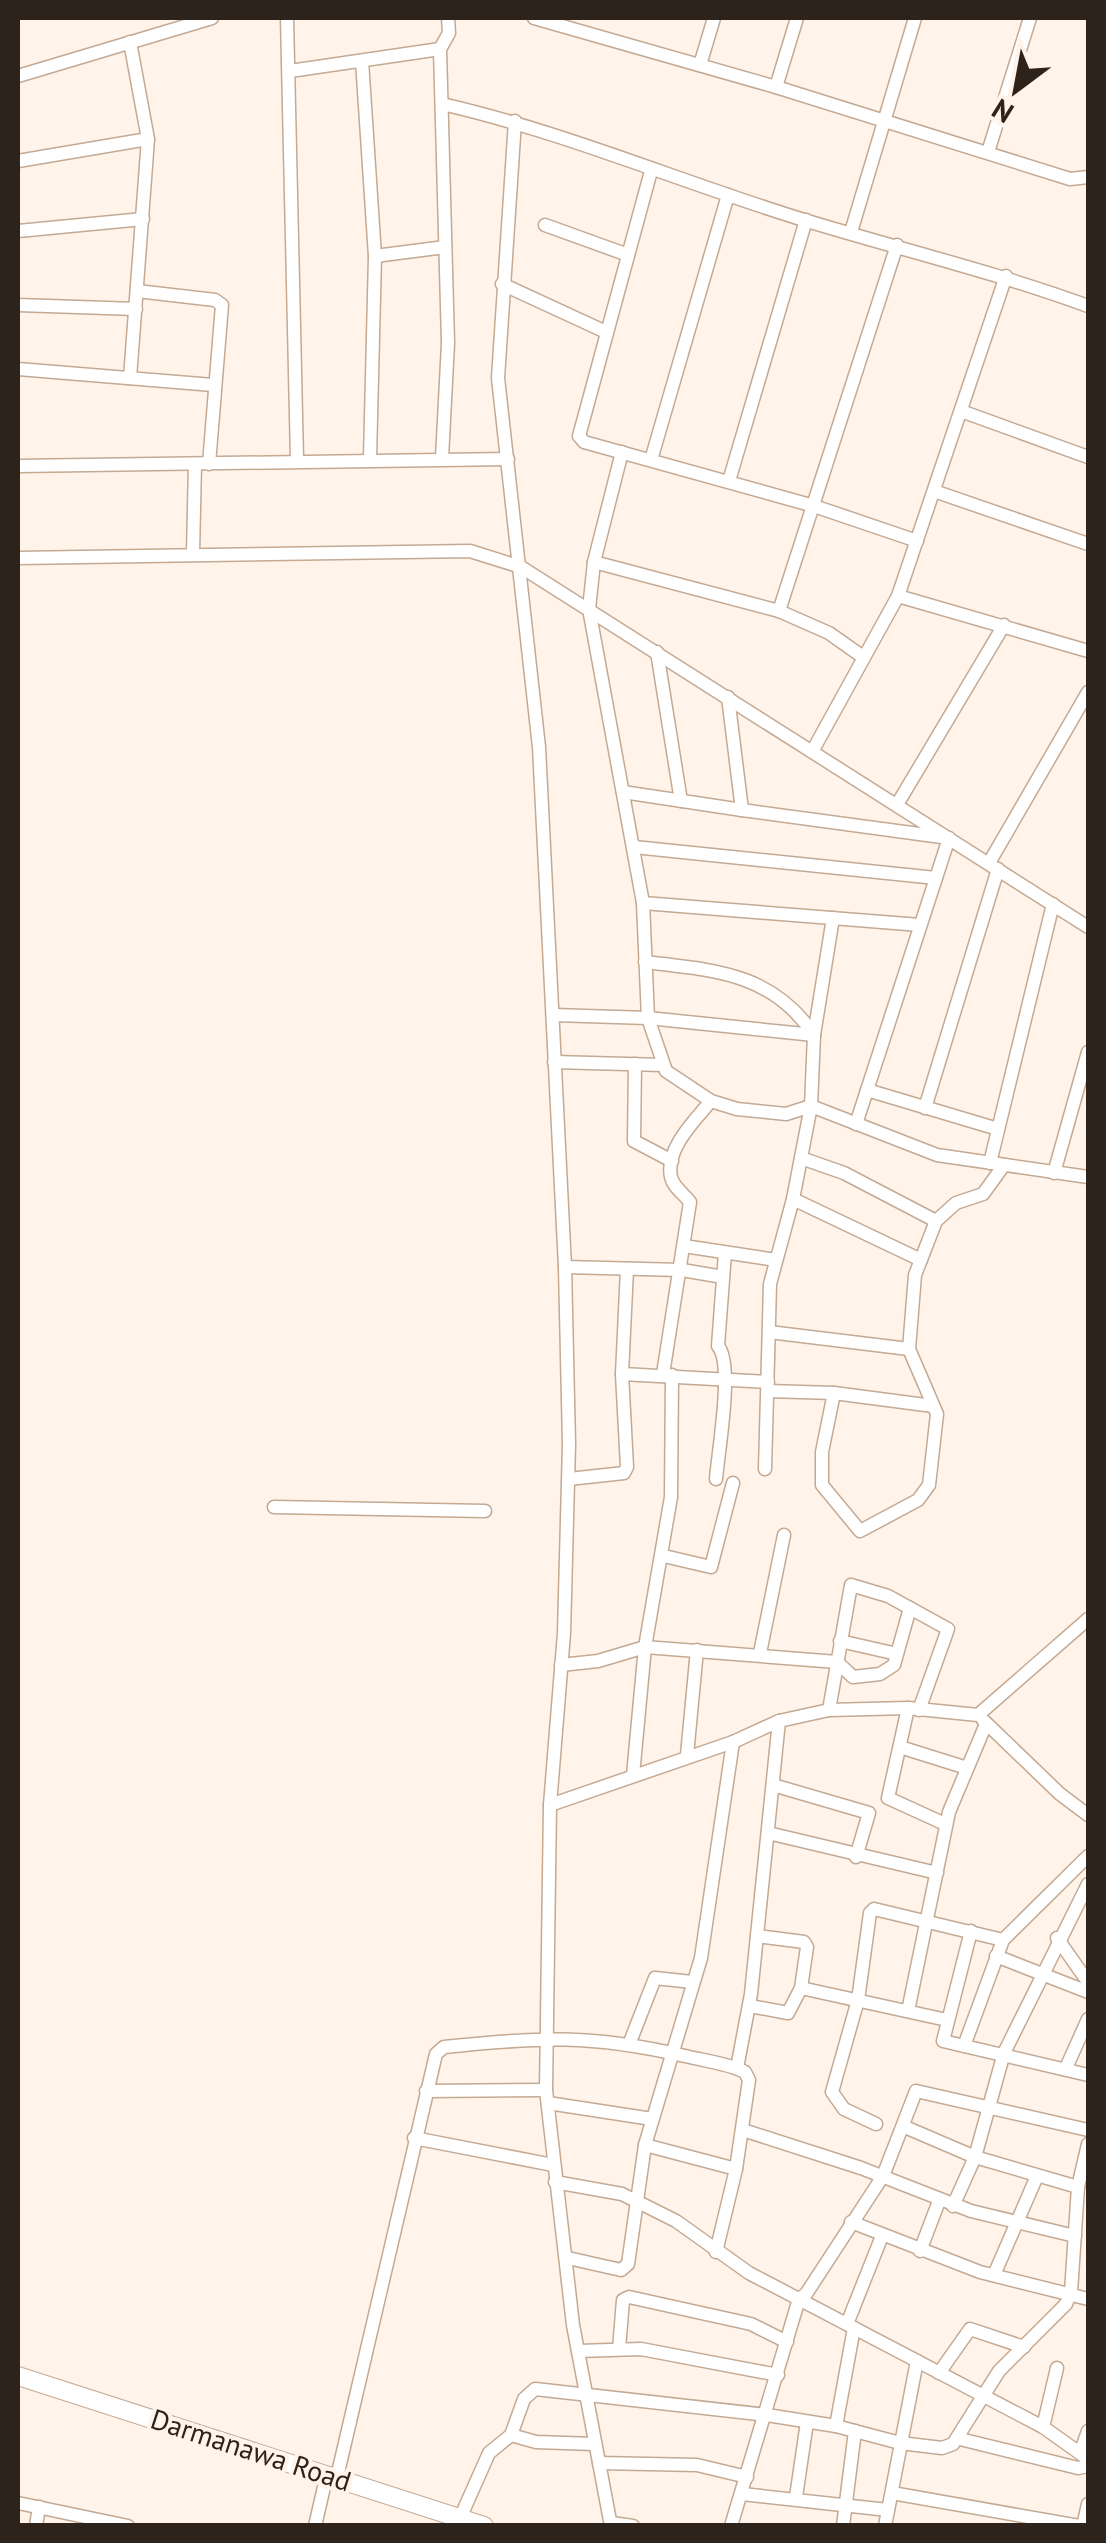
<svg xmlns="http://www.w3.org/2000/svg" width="1106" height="2543" font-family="'PT Sans',sans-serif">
	<rect width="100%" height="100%" fill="#fff3ea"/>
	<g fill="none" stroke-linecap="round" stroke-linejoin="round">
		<!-- street casing -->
		<g stroke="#c4a993" stroke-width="15">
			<g id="street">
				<path d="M287,18L297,460"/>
				<path d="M534,18L776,87L1070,179L1088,177"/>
				<path d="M362,61L375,256L370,458"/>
				<path d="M700,65L714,18"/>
				<path d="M290,71L440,49"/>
				<path d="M18,76L212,18"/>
				<path d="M776,87L797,18"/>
				<path d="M442,104C565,132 683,183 804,220C899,249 995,272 1088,306"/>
				<path d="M515,121L498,378L539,747L565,1267L569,1444L564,1633L550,1805L546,2090L573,2325L611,2526"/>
				<path d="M988,152L1030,18"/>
				<path d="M18,161L148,139"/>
				<path d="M651,171L579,436L584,442L814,506L917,541"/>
				<path d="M545,225L628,255"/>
				<path d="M18,231L143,219"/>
				<path d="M851,232L915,18"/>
				<path d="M375,256L445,247"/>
				<path d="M502,284L606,332"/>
				<path d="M137,291L215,300L222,305L209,464"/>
				<path d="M18,305L136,309"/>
				<path d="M18,369L213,385"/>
				<path d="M130,378L148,139L130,42"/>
				<path d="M961,411L1088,457"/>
				<path d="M622,452L594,562L589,609L643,903L648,1018L666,1071L711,1101L737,1109L786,1114L811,1106L937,1155L1088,1177"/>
				<path d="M442,458L448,343L440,49L449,33L448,18"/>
				<path d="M651,460L728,195"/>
				<path d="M18,466L508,459"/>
				<path d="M729,481L806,220"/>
				<path d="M934,491L1088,544"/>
				<path d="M193,553L195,464"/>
				<path d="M18,558L470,551L521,567L1088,927"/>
				<path d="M594,562L779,611L829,633L863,657"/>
				<path d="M898,596L1088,651"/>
				<path d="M779,611L897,245"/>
				<path d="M657,652L681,801"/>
				<path d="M728,697L742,810L949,838L856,1124"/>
				<path d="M813,750L898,596L1006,276"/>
				<path d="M623,792L742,810"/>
				<path d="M898,803L1004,625"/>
				<path d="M634,847L936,878"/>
				<path d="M989,863L1088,692"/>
				<path d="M643,903L920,925"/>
				<path d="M645,962C712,970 772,972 814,1035"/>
				<path d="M554,1015L648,1018L814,1035"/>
				<path d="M554,1062L663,1065"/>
				<path d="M635,1064L634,1141L672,1161"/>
				<path d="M867,1090L998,1129"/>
				<path d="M925,1108L998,869"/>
				<path d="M801,1158L844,1173L936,1221"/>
				<path d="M990,1163L1053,904"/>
				<path d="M1054,1173L1088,1052"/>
				<path d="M793,1199L921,1260"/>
				<path d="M684,1246L776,1260"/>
				<path d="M565,1267L682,1270L723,1277"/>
				<path d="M769,1332L909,1349"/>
				<path d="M622,1374L768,1382"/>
				<path d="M663,1374L690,1202C684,1194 673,1187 671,1177C665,1149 695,1120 711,1101"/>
				<path d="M768,1391L834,1393L933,1406"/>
				<path d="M834,1393L822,1452V1485L860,1531L918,1500L929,1485L937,1414L909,1349L915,1275L936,1221L956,1203L983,1194L1004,1165"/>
				<path d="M765,1469L770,1284L793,1199L811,1106L814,1035L833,918"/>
				<path d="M569,1479L624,1473L627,1467L622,1374L627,1269"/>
				<path d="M716,1479C718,1452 734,1364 718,1346L725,1253"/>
				<path d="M274,1507L485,1511"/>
				<path d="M664,1556L711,1567L733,1483"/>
				<path d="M840,1641L897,1654"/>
				<path d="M760,1653L784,1535"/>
				<path d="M561,1665L598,1661L645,1647L837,1662L853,1677L880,1674L894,1665L910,1608"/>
				<path d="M908,1708L888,1798L945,1824"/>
				<path d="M829,1710L851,1585L888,1596L948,1629L919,1710"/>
				<path d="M983,1720L1060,1794L1088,1815"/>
				<path d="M900,1747L967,1768"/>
				<path d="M687,1755L697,1650"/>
				<path d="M633,1775L645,1647L671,1497L672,1375"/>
				<path d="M773,1785L869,1813L856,1857"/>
				<path d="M550,1805L733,1742L779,1721L829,1710L908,1708L978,1715L1088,1619"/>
				<path d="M768,1833L937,1873"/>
				<path d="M971,1931L943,2041L1088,2075"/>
				<path d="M1057,1938L1088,1982"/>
				<path d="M996,1956L1088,1992"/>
				<path d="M801,1988L947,2020"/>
				<path d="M750,2006L788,2013L801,1988L807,1947L804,1942L757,1936"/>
				<path d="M908,2011L949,1812L986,1724"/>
				<path d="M630,2042L655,1978L692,1982"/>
				<path d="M964,2046L1003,1940L1088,1856"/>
				<path d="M737,2068L751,1994L779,1721"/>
				<path d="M1066,2068L1088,2019"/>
				<path d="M426,2091L546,2090"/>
				<path d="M548,2103L652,2119"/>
				<path d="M876,2124L844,2109L832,2092L858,2000L870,1913L874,1909L1003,1940"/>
				<path d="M905,2127L975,2157L1078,2187"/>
				<path d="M743,2130L861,2168L971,2211L1075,2236"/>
				<path d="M414,2138L553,2165"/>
				<path d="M645,2145L736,2169"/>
				<path d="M555,2182L622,2194L676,2221L749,2273L1043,2427L1088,2459"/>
				<path d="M953,2206L975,2157L1004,2053L1088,1884"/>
				<path d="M851,2222L980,2272L1088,2299"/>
				<path d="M920,2251L939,2201"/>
				<path d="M568,2258L621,2270L628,2264L645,2145L701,1958L733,1742"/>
				<path d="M994,2275L1037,2176"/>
				<path d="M847,2324L882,2236"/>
				<path d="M619,2349L623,2300L629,2297L751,2324L787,2342"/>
				<path d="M578,2351L641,2349L778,2375"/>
				<path d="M939,2373L970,2329L1024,2347"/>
				<path d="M836,2426L854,2328"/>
				<path d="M1043,2427L1057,2368"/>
				<path d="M511,2435L536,2442L594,2444"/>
				<path d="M960,2439L1078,2468L1088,2466"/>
				<path d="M1081,2451L1088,2431"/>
				<path d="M599,2463L697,2465L747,2477"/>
				<path d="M337,2477L436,2054L444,2047C540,2037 590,2034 685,2056C705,2061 727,2063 745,2072L749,2080L736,2169L716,2252"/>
				<path d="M892,2493L1079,2526"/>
				<path d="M742,2494L888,2510"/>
				<path d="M796,2497L807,2422"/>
				<path d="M18,2503L128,2526"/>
				<path d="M461,2516L489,2453L511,2435L524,2399L535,2389L767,2415L836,2426L900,2443L942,2448L953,2444L999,2371L1066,2304L1071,2292L1078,2187L1088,2144"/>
				<path d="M611,2523L633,2526"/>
				<path d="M36,2526L39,2507"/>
				<path d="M315,2526L327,2474"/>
				<path d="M731,2526L799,2299L806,2294L883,2176L916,2091L1088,2130"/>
				<path d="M843,2526L855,2431"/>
				<path d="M885,2526L917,2361"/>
				<path d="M1083,2526L1088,2504"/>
			</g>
		</g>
		<!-- secondary casing -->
		<g stroke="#c4a993" stroke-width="20">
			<path id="secondary" d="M18,2376L484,2526"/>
		</g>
		<!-- street -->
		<use href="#street" stroke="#fff" stroke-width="12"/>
		<!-- secondary -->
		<use href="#secondary" stroke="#fff" stroke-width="18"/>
	</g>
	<g text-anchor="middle" stroke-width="8" stroke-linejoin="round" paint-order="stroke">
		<!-- street labels -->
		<g font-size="28" fill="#2e231b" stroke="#fff3ea">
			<text transform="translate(251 2450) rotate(18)" y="10">Darmanawa Road</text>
		</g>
	</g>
	<!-- border -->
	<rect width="1106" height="2543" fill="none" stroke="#2e231b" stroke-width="40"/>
	<!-- north arrow -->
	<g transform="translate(1016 90) rotate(212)" stroke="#fff3ea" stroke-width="8" paint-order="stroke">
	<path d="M0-8L18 38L0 25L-18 38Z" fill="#2e231b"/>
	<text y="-15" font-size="28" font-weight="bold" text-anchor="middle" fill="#2e231b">N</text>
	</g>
</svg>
